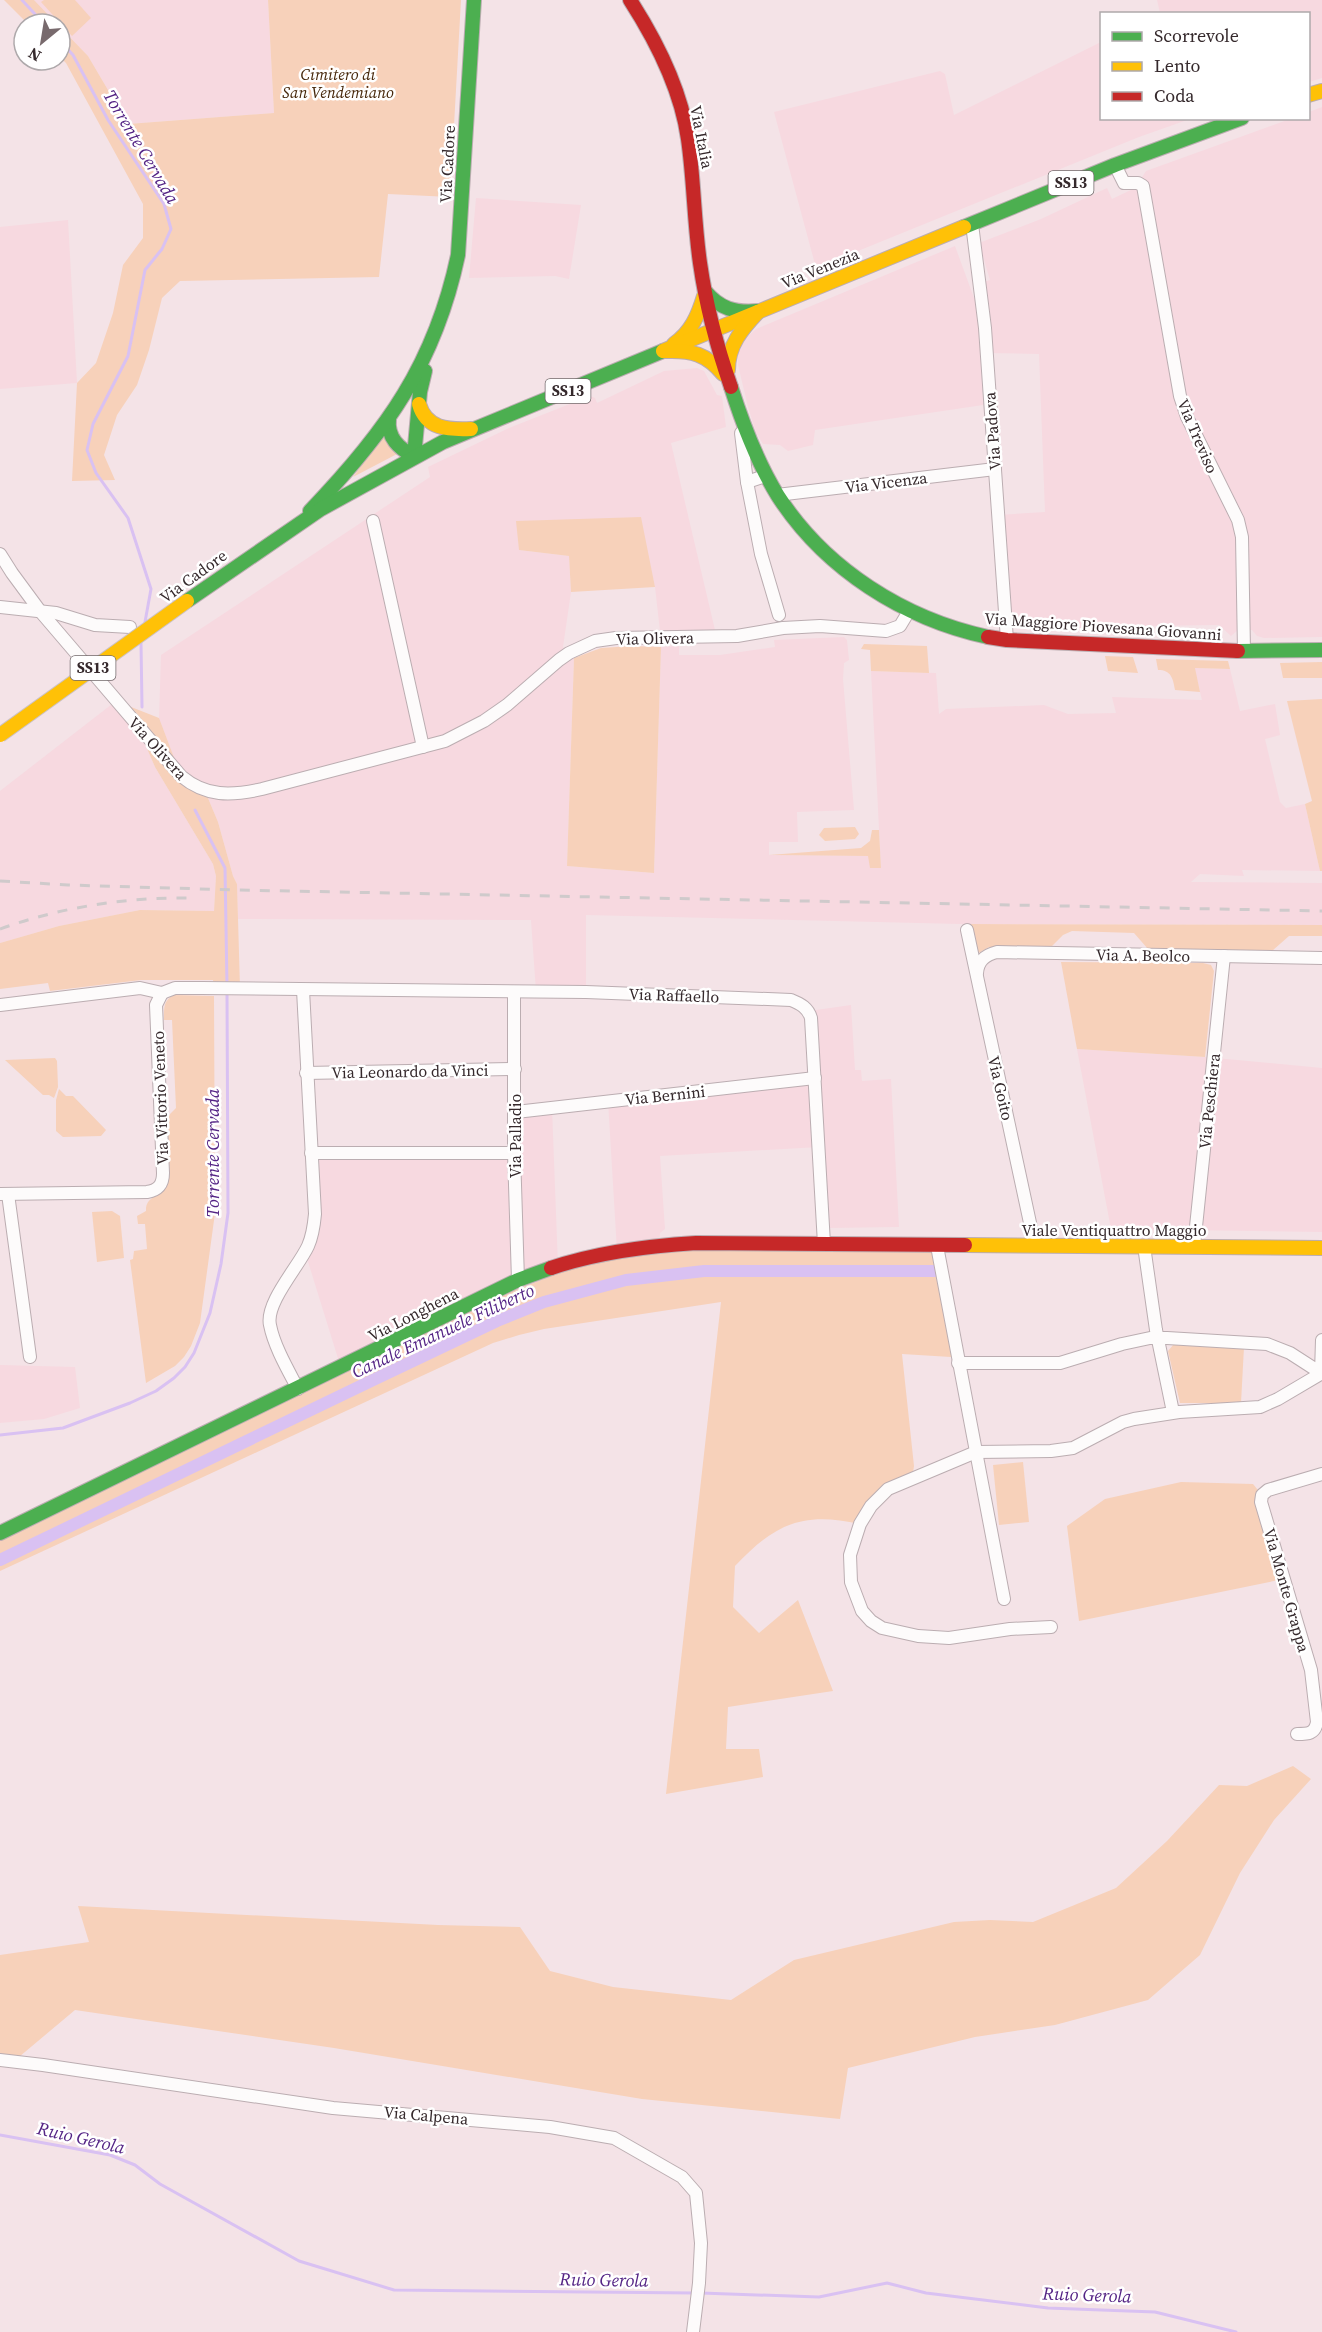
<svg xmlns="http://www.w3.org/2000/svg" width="1322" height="2332" font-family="'Source Serif 4',serif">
	<rect width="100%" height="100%" fill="#f4e3e7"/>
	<!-- built -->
	<g fill="#f7d9e0">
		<path d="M34,0H268L274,113L128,124L88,56L60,27V24H57Z"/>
		<path d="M1157,0H1322V78L1309,82L1308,14L1160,13Z"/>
		<path d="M1101,42L1102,118L1190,119L1139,137L816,268L774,112L940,71L945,74L954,115Z"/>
		<path d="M1322,107V637L1264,638L1257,636L1252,630L1239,629L1231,636L1219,625L1142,626L1141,633L1067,631L1005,626L998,515L1045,512L1039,354L987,353L980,283L990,280L979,243L1041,219L1107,188L1112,199L1135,188L1146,171L1290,119L1308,118L1309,112Z"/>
		<path d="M476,198L581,205L569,279L555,276L469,278Z"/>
		<path d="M68,220L77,383L0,389V227Z"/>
		<path d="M955,246L974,298L978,299L983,405L815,430L813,445L788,451L780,445L763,444L756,433L748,407L738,365V354L744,340L756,329Z"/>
		<path d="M697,368L704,371L717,395L722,396L726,427L671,443L715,630L660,631L655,587L640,517L519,550L569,556L571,592L563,647L574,658L567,866L654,873L661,647L679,646V655H720L775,647L774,640L844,637L847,640L849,660L844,663L843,679L854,810L797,812L798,842H769V855L868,856L881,868L871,671L936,673L939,714L946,709L1044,705L1068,714L1116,713L1112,697L1202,700L1194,668L1230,669L1240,711L1275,704L1280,735L1265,739L1280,802L1286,808L1305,804L1320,871L1242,870L1244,876L1200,874L1191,882L1322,883V925L960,924L586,915V992H536L531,920L238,919L237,884L233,876L218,822L205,791L181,776L159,719L161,655L430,477L428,467L509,428L590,396L595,398L597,403L664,371Z"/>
		<path d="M116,701L136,723L155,767L213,864L216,876L214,911L140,910L59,926L0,943V791Z"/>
		<path d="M851,1005L855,1070H861L862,1081L891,1079L899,1227L829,1228L821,1094L819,1147L660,1156L665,1229L660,1233L659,1245L617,1251L608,1101L815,1078L809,1011Z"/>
		<path d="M1077,1049L1205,1057L1322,1068V1232L1111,1229Z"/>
		<path d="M552,1108L558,1266L341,1368L305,1252L309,1244L311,1153H514L516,1112Z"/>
		<path d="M0,1365L75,1367L80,1408L44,1419L0,1423Z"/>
	</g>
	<!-- green -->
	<g fill="#f7d1ba">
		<path d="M4,0H34L57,24H28Z"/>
		<path d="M44,0H75L91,18L72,36L41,2Z"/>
		<path d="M268,0H461L450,197L388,194L379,277L180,281L162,298L149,350L137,385L117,415L104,455L115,480L72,481L77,383L96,363L113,313L123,265L143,238V204L66,63L60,57V27L88,56L128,124L274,113Z"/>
		<path d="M383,436L397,454L353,477Z"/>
		<path d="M641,517L655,587L571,592L569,556L519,550L516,521Z"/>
		<path d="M864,644L927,646L929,673L871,671L870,650L861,649Z"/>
		<path d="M632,646L661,647L654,873L567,866L574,658L601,648Z"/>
		<path d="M1105,656L1133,657L1138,673L1108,671Z"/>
		<path d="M1156,659L1228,661L1230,669L1195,668L1200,692L1175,690C1173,678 1171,670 1158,670Z"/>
		<path d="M1322,662V678H1283L1280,663Z"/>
		<path d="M1322,699V871H1320L1305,804L1312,801L1287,701Z"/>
		<path d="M116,701L159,718L181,776L205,791L218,822L233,876L237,884L240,988H214L213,980H141L50,991L48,983L0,989V943L59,926L140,910L214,911L216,876L213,864L155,767L136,723Z"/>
		<path d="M855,827L859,834L855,839L825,841L819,835L824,828Z"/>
		<path d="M872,830H879L881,868H870L868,856L769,855L861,848L870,841Z"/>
		<path d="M969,924L1322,925V936H1289L1272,951L1148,949L1134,933L1072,931L1063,935L1051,947H989L977,954L974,952Z"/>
		<path d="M1061,962L1203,963L1211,965L1214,971L1205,1057L1077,1049Z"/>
		<path d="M174,995L214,996L215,1213L200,1323L191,1346L184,1357L175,1366L146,1383L130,1260L133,1259L134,1251L147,1249L145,1224H138L137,1216L146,1211C145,1195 163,1197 168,1183C172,1172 167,1132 166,1118L176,1108L172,1020H164C164,1009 163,1000 174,995Z"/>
		<path d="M55,1058L57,1061L58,1087L54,1098L49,1095H43L5,1060Z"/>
		<path d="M59,1089L66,1096H73L106,1130L101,1136L63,1137L56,1131V1100Z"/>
		<path d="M112,1211L120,1216L124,1258L97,1262L92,1212Z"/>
		<path d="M937,1246L952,1355L951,1357L902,1354L914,1466L912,1478L888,1489L860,1524C802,1511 775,1524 735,1566L733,1607L759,1633L798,1600L833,1691L728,1707L726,1749H759L763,1777L666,1794L721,1302L544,1329L519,1335L493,1343L0,1571V1538L445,1317L617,1251Z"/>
		<path d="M1174,1344L1244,1347L1241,1403H1180L1168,1351Z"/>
		<path d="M1023,1462L1029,1522L999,1525L993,1465Z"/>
		<path d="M1181,1482L1253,1484L1262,1495L1284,1579L1079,1621L1067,1526L1105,1499Z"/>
		<path d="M1293,1766L1311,1779L1274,1820L1240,1873L1200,1955L1148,2000L1055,2025L975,2037L848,2068L840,2119L642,2099L334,2048L75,2010L13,2062L0,2060V1955L89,1942L78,1906L438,1925L520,1927L550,1971L613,1987L731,2000L794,1960L954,1922L990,1920L1033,1922L1116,1888L1167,1841L1219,1785L1247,1786Z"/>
	</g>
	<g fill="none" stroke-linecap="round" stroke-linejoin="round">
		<!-- stream -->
		<g stroke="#d9c1f2" stroke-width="3">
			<path d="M22,0L44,24"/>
			<path d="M60,41L73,55L108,120L164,204L171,229L162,249L145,270L128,356L93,424L87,450L96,473L128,518L151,589L145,622"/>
			<path d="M141,643L142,707"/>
			<path d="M195,810L225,868L227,986"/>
			<path d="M0,1435L63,1428L130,1403L156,1391L174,1378L185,1367L194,1353L210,1313L221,1264L228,1213L227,992"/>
			<path d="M0,2135L110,2155L135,2165L160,2184L299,2261L394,2290L694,2293"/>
			<path d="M701,2293L819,2297L887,2283L926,2293L1048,2308L1155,2312L1236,2332"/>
		</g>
		<!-- canal -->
		<path stroke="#d9c1f2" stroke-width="12" d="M0,1560L371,1381L497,1321L544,1302L626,1280L704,1271H935"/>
		<!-- street casing -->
		<g stroke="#bbadb1" stroke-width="14">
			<g id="street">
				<path d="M1115,165L1124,183H1138L1143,186L1180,396L1187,417L1238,520L1242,537L1244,651"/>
				<path d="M972,224L985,328L1007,640"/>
				<path d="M741,433L747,482"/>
				<path d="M765,476L747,482L761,554L779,615"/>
				<path d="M777,495L995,469"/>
				<path d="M373,521L423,747"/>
				<path d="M0,554L12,573L40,611L181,776C206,797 231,796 262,789L445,741L484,721L507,705L559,660L569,653L595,641L616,638L737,636L783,628L820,626L886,631L900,626L909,611"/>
				<path d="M0,607L56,613L95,625L130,627"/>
				<path d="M967,930L1035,1246"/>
				<path d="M977,973C978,961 985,955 997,952L1322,958"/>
				<path d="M514,992V1153L518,1280"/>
				<path d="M162,993L175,988H201L586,992L791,1000C801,1004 808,1008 811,1018L824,1244"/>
				<path d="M0,1005L140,988L162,993"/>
				<path d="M306,1073L515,1069"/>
				<path d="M516,1112L815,1078"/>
				<path d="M311,1153H514"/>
				<path d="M0,1194L147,1192C159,1190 163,1184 163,1173L156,1005L162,993"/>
				<path d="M8,1194L30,1357"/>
				<path d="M937,1246L1004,1599"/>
				<path d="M1144,1246L1156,1330L1173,1412"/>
				<path d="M1194,1246L1224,956"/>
				<path d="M958,1363H1060L1122,1344L1150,1338H1167L1267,1344L1290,1353L1321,1373L1322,1340"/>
				<path d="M298,1389C288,1370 274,1346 270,1325C265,1303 299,1266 308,1246C313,1235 314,1225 315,1214L303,990"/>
				<path d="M1051,1627L1010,1629L949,1638L918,1636L882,1628L871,1621L862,1611L851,1582L850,1555L860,1524L871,1506L888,1489L976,1452L1051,1451L1073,1448L1123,1422L1134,1419L1179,1412L1260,1407L1278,1399L1322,1373"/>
				<path d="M1297,1734C1308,1734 1315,1734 1317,1722L1311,1670L1261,1502L1262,1495L1268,1490L1322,1474"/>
				<path d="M0,2060L43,2065L333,2108L550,2127L614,2138L682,2177L696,2193L701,2243L699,2283L693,2332"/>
			</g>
		</g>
		<!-- fast casing -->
		<g stroke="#bbadb1" stroke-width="16">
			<g id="fast">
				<path d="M964,227L1115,165L1242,118"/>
				<path d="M705,291C720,309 735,313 758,311"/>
				<path d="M731,387C743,425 757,462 778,496C825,569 904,619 988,637"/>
				<path d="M389,419C387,438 399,448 414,457L420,392L425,371"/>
				<path d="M310,511C386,432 435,364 458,255L474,0"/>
				<path d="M187,601L321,509L443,442L663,351"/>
				<path d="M1238,651L1322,650"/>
				<path d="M0,1533L518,1280L551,1268"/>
			</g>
		</g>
		<!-- slow casing -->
		<g stroke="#bbadb1" stroke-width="16">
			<g id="slow">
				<path d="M1308,95L1322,91"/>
				<path d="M674,344C691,332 698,316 704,296"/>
				<path d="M663,351L964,227"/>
				<path d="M666,351C691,350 707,354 723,374"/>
				<path d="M728,370C728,345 742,329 758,312"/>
				<path d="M419,404C426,429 448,430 471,429"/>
				<path d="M965,1245L1322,1248"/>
			</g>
		</g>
		<!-- jam casing -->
		<g stroke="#bbadb1" stroke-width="16">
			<g id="jam">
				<path d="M630,0C657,42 681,89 688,139C694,180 694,222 700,263C706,305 717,347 731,387"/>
				<path d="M988,637L1007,640L1238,651"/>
				<path d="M551,1268C598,1252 647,1246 696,1243L965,1245"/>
			</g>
		</g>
		<!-- street -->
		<use href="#street" stroke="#fdfbfb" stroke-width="12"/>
		<!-- fast -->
		<use href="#fast" stroke="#4caf50" stroke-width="14"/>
		<!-- slow -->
		<use href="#slow" stroke="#ffc107" stroke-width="14"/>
		<!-- jam -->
		<use href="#jam" stroke="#c62828" stroke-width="14"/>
		<!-- rail -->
		<g stroke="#cfcacb" stroke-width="3" stroke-dasharray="10 10" stroke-linecap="butt">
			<path d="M0,881L68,885L237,890L1322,911"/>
			<path d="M0,929C61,907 127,897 191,898"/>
		</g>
		<!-- slow-bridge casing -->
		<g stroke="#cbc2c4" stroke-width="16" stroke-linecap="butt">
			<path id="slow-bridge" d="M0,735L187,601"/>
		</g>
		<!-- slow-bridge -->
		<use href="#slow-bridge" stroke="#ffc107" stroke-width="14"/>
	</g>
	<g text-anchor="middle" stroke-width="5" stroke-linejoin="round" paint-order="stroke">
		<!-- shield labels -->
		<g fill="#fff" stroke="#72696b" stroke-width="1.5">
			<rect x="1048.5" y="171" width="45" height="24" rx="4.5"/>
			<rect x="545.5" y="379" width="45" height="24" rx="4.5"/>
			<rect x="70.5" y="656" width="45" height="24" rx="4.5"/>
		</g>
		<g font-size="15" font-weight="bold" fill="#35292c">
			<text x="1071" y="188">SS13</text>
			<text x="568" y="396">SS13</text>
			<text x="93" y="673">SS13</text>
		</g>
		<!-- park labels -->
		<g font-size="16" font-style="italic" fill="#46270a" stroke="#fff">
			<text x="338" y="80">Cimitero di<tspan x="338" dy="18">San Vendemiano</tspan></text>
		</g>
		<!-- street labels -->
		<g font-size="16" fill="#35292c" stroke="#fff">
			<text transform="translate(702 137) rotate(79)" y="6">Via Italia</text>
			<text transform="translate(447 164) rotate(-87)" y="6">Via Cadore</text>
			<text transform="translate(820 268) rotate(-22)" y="6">Via Venezia</text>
			<text transform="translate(992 431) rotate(-94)" y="6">Via Padova</text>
			<text transform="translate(1198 436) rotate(67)" y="6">Via Treviso</text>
			<text transform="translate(886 482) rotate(-7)" y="6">Via Vicenza</text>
			<text transform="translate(193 576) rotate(-36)" y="6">Via Cadore</text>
			<text transform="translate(1103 626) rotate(4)" y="6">Via Maggiore Piovesana Giovanni</text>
			<text transform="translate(655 638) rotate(-1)" y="6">Via Olivera</text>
			<text transform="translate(158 748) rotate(48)" y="6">Via Olivera</text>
			<text transform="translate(1143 955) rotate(1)" y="6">Via A. Beolco</text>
			<text transform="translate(674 995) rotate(2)" y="6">Via Raffaello</text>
			<text transform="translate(410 1071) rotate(-1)" y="6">Via Leonardo da Vinci</text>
			<text transform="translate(1001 1088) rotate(77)" y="6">Via Goito</text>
			<text transform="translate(665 1095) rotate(-6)" y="6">Via Bernini</text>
			<text transform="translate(160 1098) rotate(-92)" y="6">Via Vittorio Veneto</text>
			<text transform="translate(1209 1101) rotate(-84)" y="6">Via Peschiera</text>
			<text transform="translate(515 1136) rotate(-90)" y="6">Via Palladio</text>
			<text x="1114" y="1236">Viale Ventiquattro Maggio</text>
			<text transform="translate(413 1314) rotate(-27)" y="6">Via Longhena</text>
			<text transform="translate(1287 1590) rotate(74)" y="6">Via Monte Grappa</text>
			<text transform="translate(426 2115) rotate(5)" y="6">Via Calpena</text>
		</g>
		<!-- water labels -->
		<g font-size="18" font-style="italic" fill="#542485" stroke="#fff">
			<text transform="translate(141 147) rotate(59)" y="6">Torrente Cervada</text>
			<text transform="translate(213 1153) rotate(-90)" y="6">Torrente Cervada</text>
			<text transform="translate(443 1331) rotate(-25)" y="6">Canale Emanuele Filiberto</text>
			<text transform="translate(81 2138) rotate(13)" y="6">Ruio Gerola</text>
			<text transform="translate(604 2280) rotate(1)" y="6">Ruio Gerola</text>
			<text transform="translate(1087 2295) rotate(2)" y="6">Ruio Gerola</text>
		</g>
	</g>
	<!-- legend -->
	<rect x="1100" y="12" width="210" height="108" fill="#ffffff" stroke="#aea9ab" stroke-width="1.5"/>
	<rect x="1112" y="32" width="30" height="9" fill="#4caf50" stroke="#aea9ab" stroke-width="1.5"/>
	<text x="1154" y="42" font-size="18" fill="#35292c">Scorrevole</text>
	<rect x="1112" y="62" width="30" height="9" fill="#ffc107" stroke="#aea9ab" stroke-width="1.5"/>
	<text x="1154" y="72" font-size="18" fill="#35292c">Lento</text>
	<rect x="1112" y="92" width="30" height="9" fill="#c62828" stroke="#aea9ab" stroke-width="1.5"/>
	<text x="1154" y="102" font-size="18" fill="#35292c">Coda</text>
	<!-- north arrow -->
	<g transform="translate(42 42) rotate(210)"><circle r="28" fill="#ffffff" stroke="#aea9ab" stroke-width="1.5"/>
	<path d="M0-4.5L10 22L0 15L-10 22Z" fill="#786a6d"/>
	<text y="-9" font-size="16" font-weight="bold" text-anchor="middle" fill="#35292c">N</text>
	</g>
</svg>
